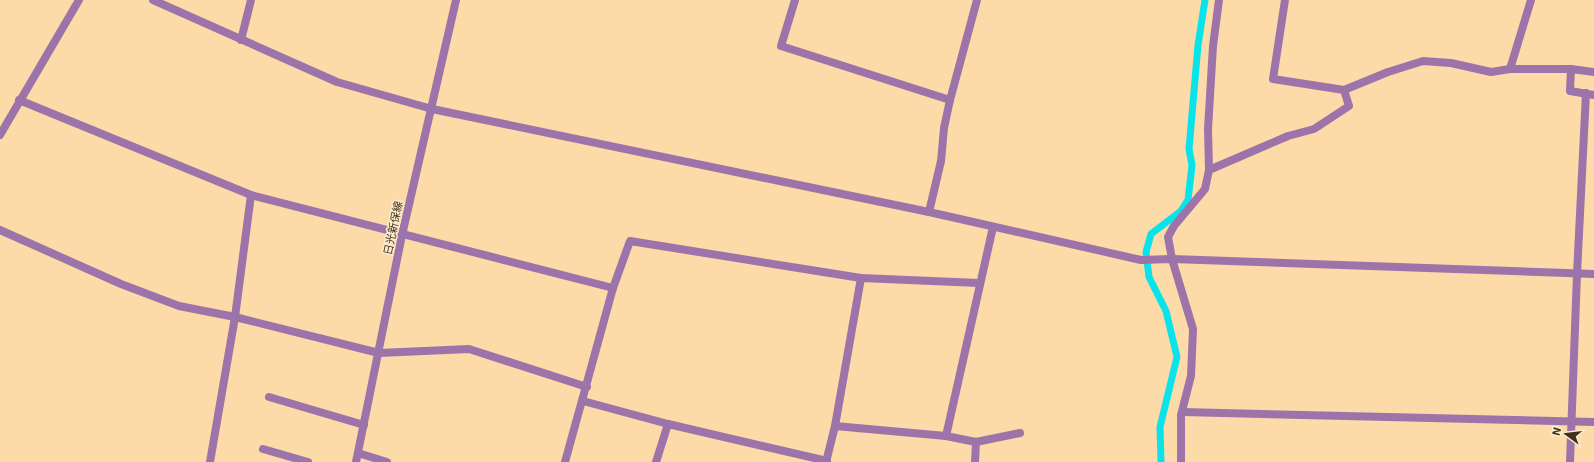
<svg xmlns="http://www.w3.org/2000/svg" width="1594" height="462" font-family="'Exo 2','Noto Sans JP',sans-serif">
	<rect width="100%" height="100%" fill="#fcdba8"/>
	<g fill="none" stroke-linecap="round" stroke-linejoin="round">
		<!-- stream -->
		<path stroke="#0ae3ea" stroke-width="7" d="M1161,462L1160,427L1177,357L1166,311L1149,277L1146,252L1151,234L1181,211L1188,200L1192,165L1189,149L1198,45L1205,0"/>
		<!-- lane -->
		<g stroke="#9d74a9" stroke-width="8">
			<path d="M817,271L861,278L979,283"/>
			<path d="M835,426L946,436L976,442L1020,433"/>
		</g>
		<!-- street -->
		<g stroke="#9d74a9" stroke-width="8">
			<path d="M153,0L337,82L432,109L929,212L1141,260L1172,259L1594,274"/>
			<path d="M795,0L781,46L950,100"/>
			<path d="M1285,0L1273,79L1344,90L1388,72L1423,61L1451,63L1491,72L1510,69H1571L1594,72"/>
			<path d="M241,40L251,0"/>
			<path d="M1510,69L1531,0"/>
			<path d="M1571,69L1570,91L1594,95"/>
			<path d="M19,100L251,195L613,288"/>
			<path d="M0,135L79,0"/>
			<path d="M1209,170L1288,136L1314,129L1349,106L1344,90"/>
			<path d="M929,212L941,161L944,128L950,100L977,0"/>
			<path d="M0,230L121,284L179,306L235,317L379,353L469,349L587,387"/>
			<path d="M269,397L364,425"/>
			<path d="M583,401L668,424L827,461"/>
			<path d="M1182,412L1594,422"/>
			<path d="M946,436L993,227"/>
			<path d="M263,449L308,462"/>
			<path d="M358,453L387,462"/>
			<path d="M210,462L235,317L251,195"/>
			<path d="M356,462L402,235L456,0"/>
			<path d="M565,462L613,288L630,241L817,271"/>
			<path d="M656,462L668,424"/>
			<path d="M826,462L835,426L861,278"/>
			<path d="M975,462L976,442"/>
			<path d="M1181,462V415L1191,376L1193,329L1172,259L1168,237L1174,226L1205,189L1209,170L1208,129L1213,46L1219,0"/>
			<path d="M1570,462L1577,274L1586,93"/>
		</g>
	</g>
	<g text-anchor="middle" stroke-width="3" stroke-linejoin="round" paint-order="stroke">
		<!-- street labels -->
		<g font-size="11" fill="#3e311d" stroke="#ffebcc">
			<text transform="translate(393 228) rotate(-78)" y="4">日光新保線</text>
		</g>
	</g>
	<!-- north arrow -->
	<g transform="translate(1566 434) rotate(285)" stroke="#ffebcc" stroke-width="3" paint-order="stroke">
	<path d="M0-3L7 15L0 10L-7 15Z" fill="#3e311d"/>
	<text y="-6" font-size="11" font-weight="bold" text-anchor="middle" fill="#3e311d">N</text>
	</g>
</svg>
